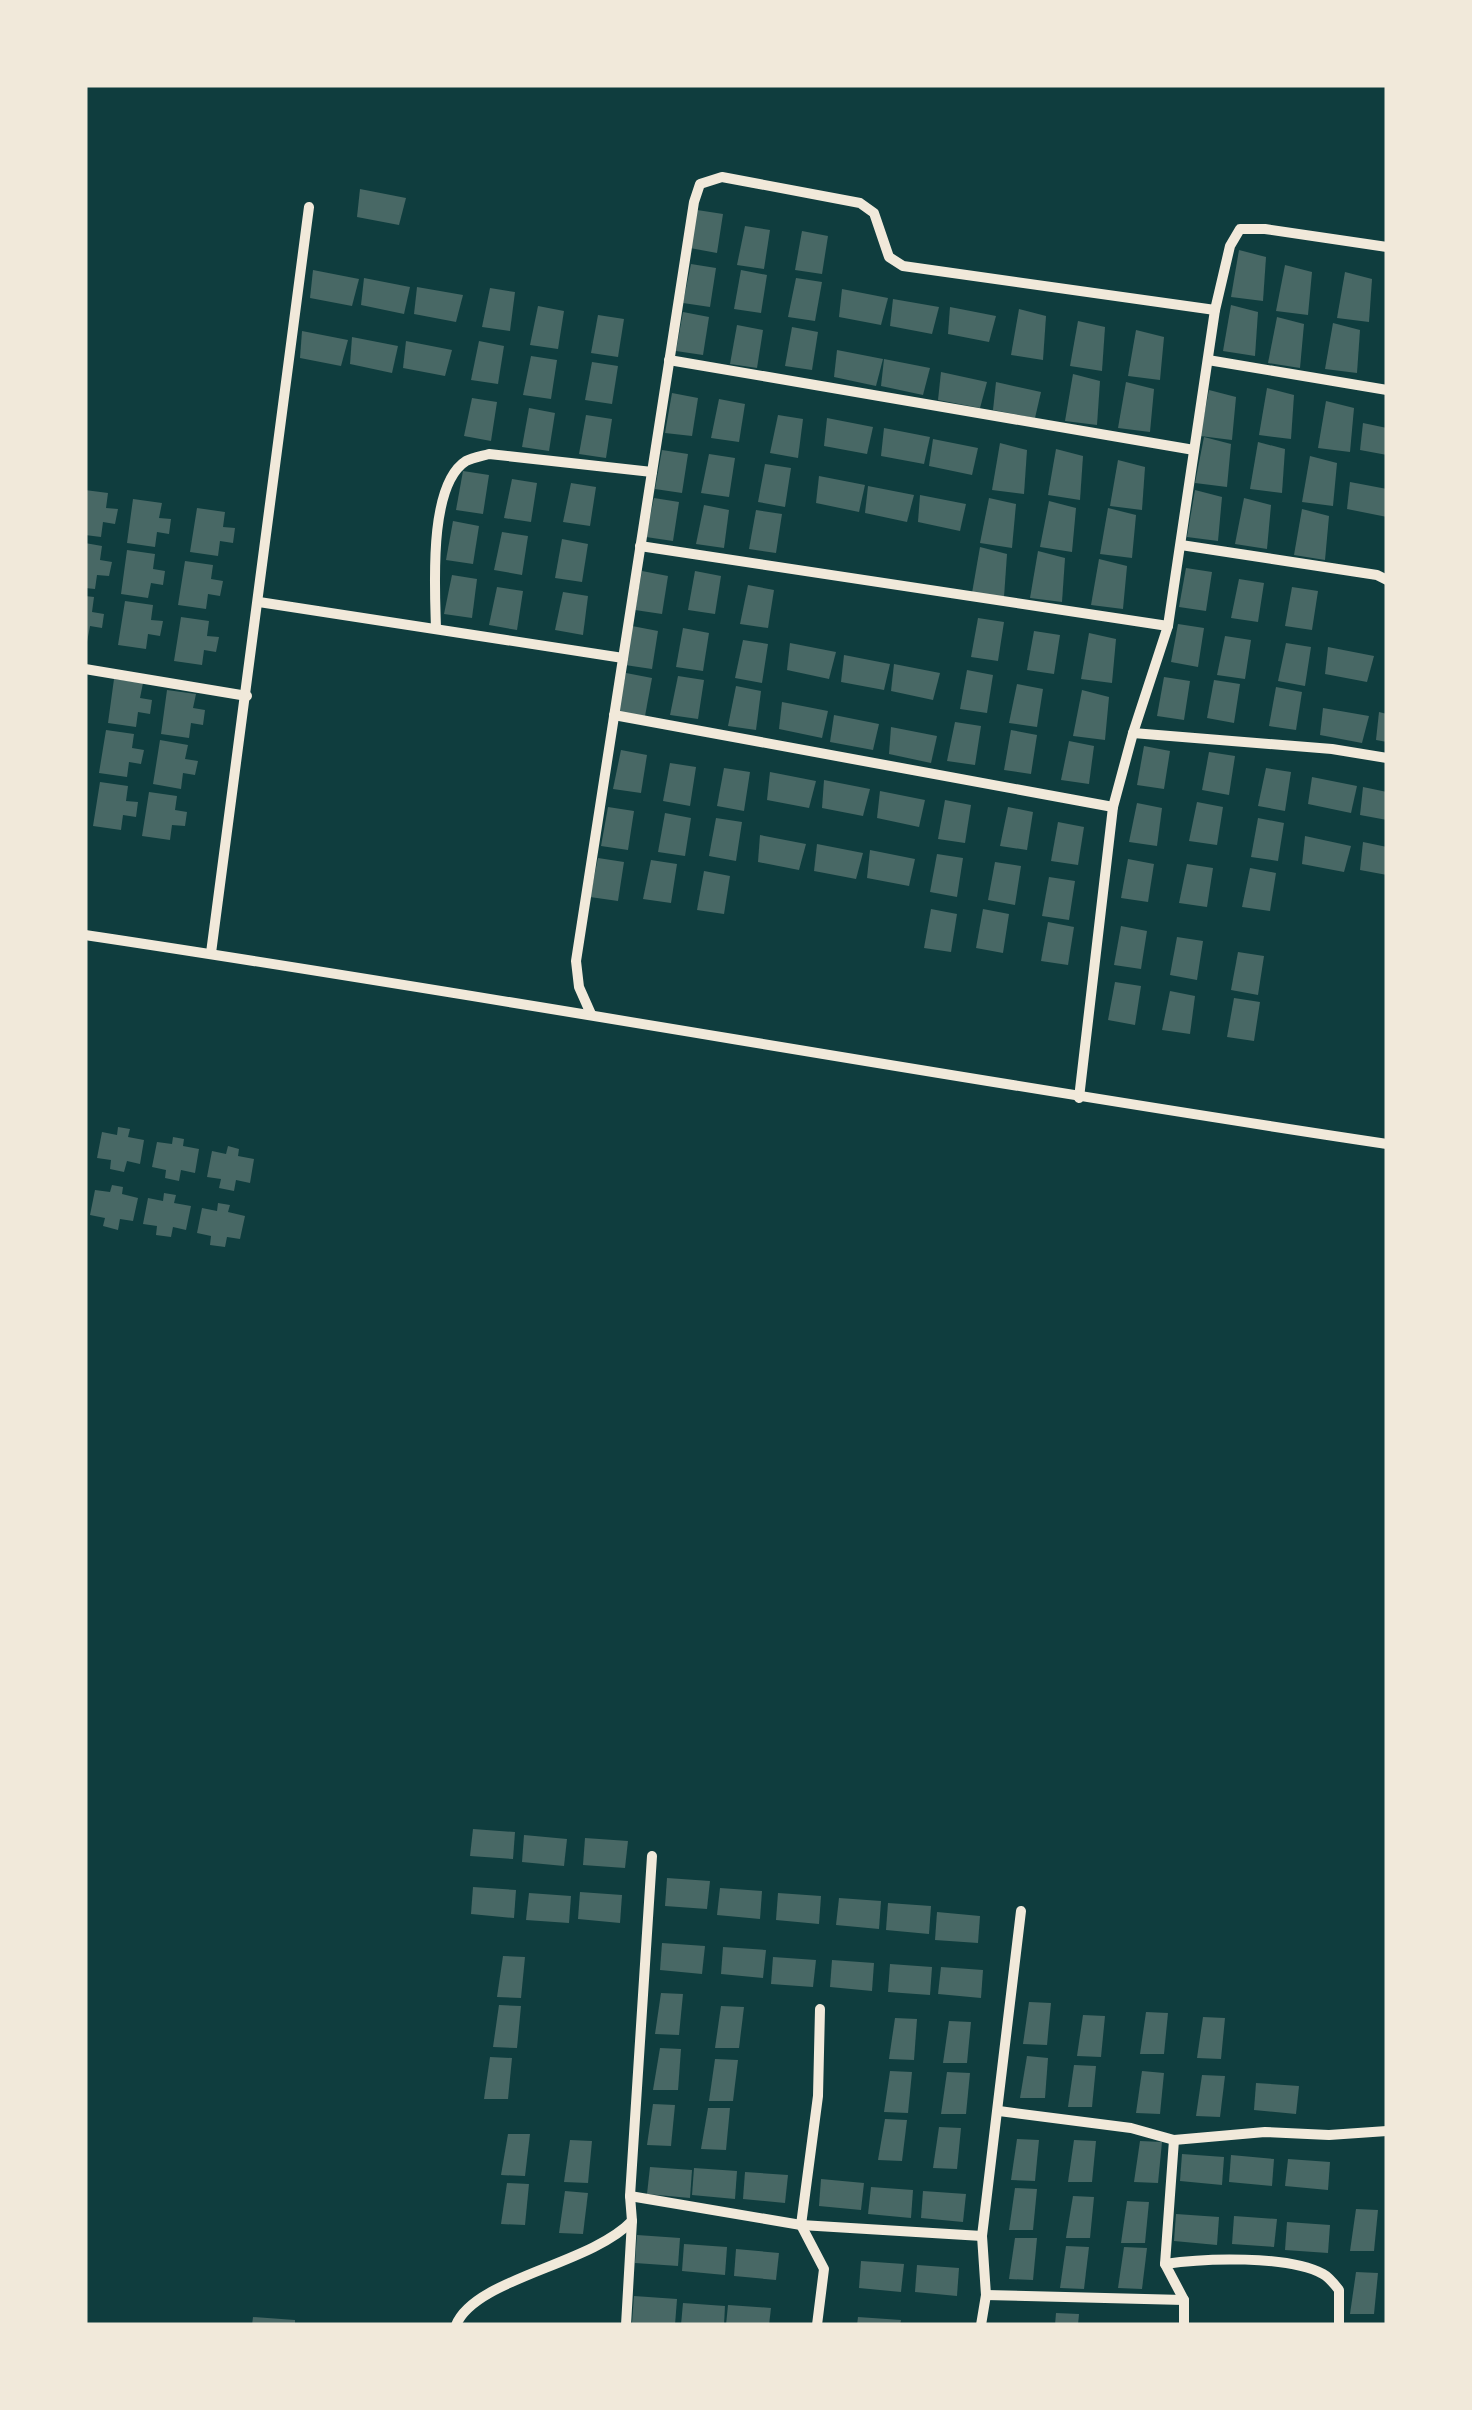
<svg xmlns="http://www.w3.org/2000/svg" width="1472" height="2410" font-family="'Source Sans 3',sans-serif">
	<rect width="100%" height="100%" fill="#0f3d3e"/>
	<!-- building -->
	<g fill="#486865">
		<path d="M360,189L406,198L399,225L357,217Z"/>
		<path d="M697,210L723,214L717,253L690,248Z"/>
		<path d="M745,226L770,230L764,269L737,265Z"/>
		<path d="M802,231L828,236L822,274L795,270Z"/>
		<path d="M1239,250L1266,257L1263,301L1231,297Z"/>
		<path d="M691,264L716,268L710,307L683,303Z"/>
		<path d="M1285,265L1312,272L1308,315L1276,311Z"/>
		<path d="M313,270L359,279L352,306L310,298Z"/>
		<path d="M741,270L767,275L761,313L734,309Z"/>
		<path d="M1345,272L1372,279L1369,322L1337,318Z"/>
		<path d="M364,278L410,287L404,314L361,305Z"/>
		<path d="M796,278L822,282L815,321L788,317Z"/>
		<path d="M417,287L463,295L456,322L414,314Z"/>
		<path d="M490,288L515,292L510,331L482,327Z"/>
		<path d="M842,289L888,298L881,325L839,317Z"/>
		<path d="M893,299L939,307L932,334L890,326Z"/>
		<path d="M1231,305L1258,312L1255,356L1223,351Z"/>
		<path d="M538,306L564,311L558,349L530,345Z"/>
		<path d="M950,307L996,316L989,342L948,334Z"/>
		<path d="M1019,309L1046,316L1043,360L1011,355Z"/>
		<path d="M683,312L709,317L703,355L676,351Z"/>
		<path d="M598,315L624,319L618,357L591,353Z"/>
		<path d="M1277,317L1304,324L1300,368L1268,363Z"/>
		<path d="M1078,321L1105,327L1102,371L1070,366Z"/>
		<path d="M1333,323L1360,330L1357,373L1325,369Z"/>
		<path d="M737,325L763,330L757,368L730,364Z"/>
		<path d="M792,327L818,332L812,370L785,366Z"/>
		<path d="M1136,330L1164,337L1160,380L1128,376Z"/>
		<path d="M302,331L348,340L341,366L300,358Z"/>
		<path d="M352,337L398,346L392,373L350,364Z"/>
		<path d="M406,341L452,350L445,376L403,368Z"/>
		<path d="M479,341L504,346L498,384L471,380Z"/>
		<path d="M837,350L883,359L876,386L834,377Z"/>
		<path d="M531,356L557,360L551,399L523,395Z"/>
		<path d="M884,359L930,368L923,395L881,386Z"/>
		<path d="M592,362L618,366L612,404L585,400Z"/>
		<path d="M941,372L987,382L980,408L938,400Z"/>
		<path d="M1073,374L1100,381L1097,425L1065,421Z"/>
		<path d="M996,382L1041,392L1035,418L993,410Z"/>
		<path d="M1126,382L1154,389L1150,432L1118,428Z"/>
		<path d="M1267,388L1294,395L1291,439L1259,435Z"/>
		<path d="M1209,390L1236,397L1232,440L1200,436Z"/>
		<path d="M672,393L698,398L692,436L665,433Z"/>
		<path d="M472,398L497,402L491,441L464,436Z"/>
		<path d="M719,399L745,404L739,442L711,438Z"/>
		<path d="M1326,401L1354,408L1350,452L1318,448Z"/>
		<path d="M529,408L555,413L549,451L522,447Z"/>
		<path d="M586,415L612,419L606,458L579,454Z"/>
		<path d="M778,415L803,419L798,458L770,453Z"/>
		<path d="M827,418L873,427L867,454L824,446Z"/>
		<path d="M1363,423L1387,428V455L1360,450Z"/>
		<path d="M884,428L930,437L924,464L881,456Z"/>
		<path d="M1204,437L1231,444L1227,487L1195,483Z"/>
		<path d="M933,439L978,448L972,475L929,466Z"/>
		<path d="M1258,442L1285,449L1282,493L1250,489Z"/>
		<path d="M1000,443L1027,450L1024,494L992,490Z"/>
		<path d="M1056,449L1083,456L1080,500L1048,495Z"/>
		<path d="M662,450L688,454L682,493L655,489Z"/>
		<path d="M709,454L735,458L729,497L701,493Z"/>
		<path d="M1310,456L1337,463L1333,506L1302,502Z"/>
		<path d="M1118,460L1145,467L1142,510L1110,506Z"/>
		<path d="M765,464L791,468L785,507L758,502Z"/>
		<path d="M463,471L489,475L483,514L456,510Z"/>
		<path d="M819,476L865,485L859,512L816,503Z"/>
		<path d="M512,479L537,483L531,522L504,518Z"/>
		<path d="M1350,482L1387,489V517L1347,509Z"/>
		<path d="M571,483L596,487L590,526L563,522Z"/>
		<path d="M868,486L914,495L907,522L865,513Z"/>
		<path d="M85,490L108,493L106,508L118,509L115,524L103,522L101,537L85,535Z"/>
		<path d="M1195,490L1222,497L1218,541L1187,537Z"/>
		<path d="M920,495L966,504L960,531L918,522Z"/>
		<path d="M654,498L679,502L673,541L646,537Z"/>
		<path d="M989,498L1016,504L1012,548L980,543Z"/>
		<path d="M1244,498L1271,505L1267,549L1235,544Z"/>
		<path d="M133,499L162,503L159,518L171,519L169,534L157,532L155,547L127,543Z"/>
		<path d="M1049,501L1076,508L1072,552L1040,547Z"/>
		<path d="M704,505L729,510L724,548L696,544Z"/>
		<path d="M197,508L225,512L223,527L235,528L233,543L220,541L218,556L190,552Z"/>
		<path d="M1108,508L1136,515L1132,558L1100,554Z"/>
		<path d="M1302,509L1329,516L1325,560L1294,555Z"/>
		<path d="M756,510L782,514L776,553L749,549Z"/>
		<path d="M453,521L479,526L473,564L446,560Z"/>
		<path d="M502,532L528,536L522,575L494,570Z"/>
		<path d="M562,539L588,544L582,582L555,578Z"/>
		<path d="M85,543L102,546L100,560L112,562L109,576L97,575L95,589L85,588Z"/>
		<path d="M980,547L1007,554L1004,597L972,593Z"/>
		<path d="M127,550L155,554L153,569L165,571L163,585L151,583L148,598L121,594Z"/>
		<path d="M1038,551L1065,558L1062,602L1030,598Z"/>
		<path d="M1099,559L1127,566L1123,609L1091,605Z"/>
		<path d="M185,561L213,565L211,579L223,581L220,596L208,594L206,609L178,605Z"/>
		<path d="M1186,568L1212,572L1206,611L1179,607Z"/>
		<path d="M642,571L668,576L662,614L635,610Z"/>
		<path d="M695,571L721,576L715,614L688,610Z"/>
		<path d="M452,575L477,579L472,618L444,614Z"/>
		<path d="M1239,579L1264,583L1258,622L1231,618Z"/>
		<path d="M748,585L774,590L768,628L740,624Z"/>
		<path d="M497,587L523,591L517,630L489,625Z"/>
		<path d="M1292,587L1318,591L1312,630L1285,626Z"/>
		<path d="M563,592L588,596L583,635L555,630Z"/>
		<path d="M85,596L94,597L92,612L104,614L102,628L90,626L87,642Z"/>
		<path d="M125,601L153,605L151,620L163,621L160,636L148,634L146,649L118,645Z"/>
		<path d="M181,617L209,621L207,636L219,637L216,652L204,650L202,665L174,661Z"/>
		<path d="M978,618L1004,622L998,661L971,657Z"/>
		<path d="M1178,624L1204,628L1198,667L1171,662Z"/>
		<path d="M632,626L658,631L652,669L625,665Z"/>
		<path d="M683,628L709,633L703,671L676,667Z"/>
		<path d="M1034,631L1060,635L1054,674L1027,670Z"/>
		<path d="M1089,633L1116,639L1112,683L1081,679Z"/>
		<path d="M1225,636L1251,640L1245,679L1217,675Z"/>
		<path d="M743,640L768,644L762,683L735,678Z"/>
		<path d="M790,643L836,652L829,679L787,670Z"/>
		<path d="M1286,643L1311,647L1305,686L1278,681Z"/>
		<path d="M1328,647L1374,656L1367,682L1325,674Z"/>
		<path d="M844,655L890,664L884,690L841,682Z"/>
		<path d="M894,664L940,673L933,700L891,691Z"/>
		<path d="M967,670L993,675L987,713L960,709Z"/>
		<path d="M626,673L652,678L645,716L618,712Z"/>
		<path d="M678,676L704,680L698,719L670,715Z"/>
		<path d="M1164,677L1190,681L1184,720L1157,716Z"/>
		<path d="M114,679L143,683L140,698L152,700L150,714L138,712L136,727L108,723Z"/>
		<path d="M1214,680L1240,684L1234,723L1207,718Z"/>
		<path d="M1017,684L1043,689L1037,727L1009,723Z"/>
		<path d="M736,686L761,691L756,730L728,726Z"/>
		<path d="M1276,687L1302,692L1296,730L1269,726Z"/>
		<path d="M167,690L196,694L193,708L205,710L203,725L191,723L189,738L161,734Z"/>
		<path d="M1082,690L1109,697L1105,740L1073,736Z"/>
		<path d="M782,702L828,711L822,738L779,729Z"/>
		<path d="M1323,708L1369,716L1362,743L1320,735Z"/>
		<path d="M1379,712L1387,714V742L1376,740Z"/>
		<path d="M834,715L879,724L873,750L830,742Z"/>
		<path d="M955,722L981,726L975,765L947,761Z"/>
		<path d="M891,727L937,736L931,763L889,754Z"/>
		<path d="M106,730L134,734L132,748L144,750L141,764L129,762L127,777L99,773Z"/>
		<path d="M1011,730L1037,735L1031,774L1004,770Z"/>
		<path d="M160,740L188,745L185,759L198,761L195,775L183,773L181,789L153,784Z"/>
		<path d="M1069,741L1094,746L1089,784L1061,780Z"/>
		<path d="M1144,746L1170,751L1164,789L1137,785Z"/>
		<path d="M621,750L647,755L641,793L613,789Z"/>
		<path d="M1209,752L1235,756L1229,795L1202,790Z"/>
		<path d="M670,763L696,767L690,806L663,801Z"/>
		<path d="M724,768L750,772L744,811L717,806Z"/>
		<path d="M1266,768L1291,772L1285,811L1258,806Z"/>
		<path d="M770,772L816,781L809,808L767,800Z"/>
		<path d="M1312,777L1357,786L1351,813L1308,804Z"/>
		<path d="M824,780L870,789L863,816L822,808Z"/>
		<path d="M100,782L128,786L126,801L138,802L136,817L123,815L121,830L93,826Z"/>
		<path d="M1363,787L1387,792V820L1360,815Z"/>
		<path d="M880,791L925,800L919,827L877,818Z"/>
		<path d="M149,792L177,796L175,810L187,812L185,826L172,825L170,840L142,836Z"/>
		<path d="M945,800L971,805L965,843L938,839Z"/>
		<path d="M1197,802L1223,807L1217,845L1189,841Z"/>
		<path d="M1137,803L1162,808L1157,846L1129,842Z"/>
		<path d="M608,807L634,811L628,850L601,846Z"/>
		<path d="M1008,807L1033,812L1027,850L1000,846Z"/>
		<path d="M665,813L691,818L685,856L658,852Z"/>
		<path d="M716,818L742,822L736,861L709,856Z"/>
		<path d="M1258,818L1284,823L1278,861L1251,857Z"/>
		<path d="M1058,822L1084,827L1078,865L1051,861Z"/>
		<path d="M760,835L806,844L799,870L758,862Z"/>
		<path d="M1305,836L1351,846L1344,872L1302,864Z"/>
		<path d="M1363,842L1387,847V875L1360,870Z"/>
		<path d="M817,844L863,853L856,879L814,871Z"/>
		<path d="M870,850L915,859L909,886L867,878Z"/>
		<path d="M937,854L963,858L957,897L930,892Z"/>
		<path d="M598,858L624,862L618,901L590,897Z"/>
		<path d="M1128,859L1154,864L1148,902L1121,898Z"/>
		<path d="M651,860L677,864L671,903L643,899Z"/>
		<path d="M995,862L1021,866L1015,905L988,900Z"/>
		<path d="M1187,864L1213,868L1207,907L1179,903Z"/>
		<path d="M1250,868L1276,873L1270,911L1242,907Z"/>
		<path d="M704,871L730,876L724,914L697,910Z"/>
		<path d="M1049,877L1075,881L1069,920L1042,916Z"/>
		<path d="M931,909L957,914L951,952L924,948Z"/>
		<path d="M983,909L1009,914L1003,953L976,948Z"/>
		<path d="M1048,922L1074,927L1068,965L1041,961Z"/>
		<path d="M1121,926L1147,931L1141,969L1114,965Z"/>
		<path d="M1177,937L1203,941L1197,980L1170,975Z"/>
		<path d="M1238,952L1264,956L1258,995L1231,990Z"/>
		<path d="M1115,982L1141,986L1135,1025L1108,1020Z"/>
		<path d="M1170,991L1195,996L1190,1034L1162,1030Z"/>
		<path d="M1234,998L1260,1002L1254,1041L1227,1037Z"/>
		<path d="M118,1127L130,1129L128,1137L144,1140L140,1164L127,1161L124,1172L110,1169L111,1160L97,1158L102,1132L117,1135Z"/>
		<path d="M173,1137L184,1139L183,1146L199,1149L195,1173L181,1170L179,1181L165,1178L166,1170L152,1167L157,1142L172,1144Z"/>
		<path d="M228,1146L239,1149L238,1156L254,1159L250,1183L236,1180L234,1191L219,1188L221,1179L207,1177L212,1151L226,1154Z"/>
		<path d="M112,1185L123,1187L122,1194L138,1198L133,1221L120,1219L118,1230L103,1226L105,1218L90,1215L95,1190L110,1192Z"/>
		<path d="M164,1193L176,1195L174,1203L191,1206L186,1230L173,1227L171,1237L156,1235L157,1226L143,1224L148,1198L163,1201Z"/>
		<path d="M218,1203L230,1205L228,1212L245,1216L240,1239L227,1237L225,1247L210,1245L211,1236L197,1233L202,1208L217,1211Z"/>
		<path d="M473,1829L515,1832L513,1859L470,1856Z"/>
		<path d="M524,1835L567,1839L564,1866L522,1862Z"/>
		<path d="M585,1838L628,1841L625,1868L583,1865Z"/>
		<path d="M667,1878L710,1881L707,1909L665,1906Z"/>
		<path d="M473,1887L516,1890L514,1918L471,1914Z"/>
		<path d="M720,1888L762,1891L760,1919L717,1915Z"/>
		<path d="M580,1892L622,1895L620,1923L578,1919Z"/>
		<path d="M529,1893L571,1896L569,1923L526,1920Z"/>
		<path d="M778,1893L821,1896L819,1924L776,1920Z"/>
		<path d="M839,1898L881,1901L879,1929L836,1925Z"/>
		<path d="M888,1903L931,1906L929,1934L886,1930Z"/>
		<path d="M937,1912L980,1916L978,1943L935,1940Z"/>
		<path d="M662,1943L705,1946L702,1974L660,1970Z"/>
		<path d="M723,1947L766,1950L763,1978L721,1974Z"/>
		<path d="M503,1956L525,1957L521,1998L497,1997Z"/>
		<path d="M773,1957L816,1960L813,1987L771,1984Z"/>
		<path d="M832,1960L874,1963L872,1991L830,1987Z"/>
		<path d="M890,1964L932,1967L930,1995L888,1992Z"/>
		<path d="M941,1967L983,1970L981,1998L938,1994Z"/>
		<path d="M661,1993L683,1994L679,2035L655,2034Z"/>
		<path d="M1029,2002L1051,2003L1047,2045L1023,2044Z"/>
		<path d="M499,2005L521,2006L517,2048L493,2047Z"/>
		<path d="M721,2006L744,2007L739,2048H715Z"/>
		<path d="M1146,2012L1168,2013L1164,2054H1140Z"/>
		<path d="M1083,2015L1105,2016L1101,2057L1077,2056Z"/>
		<path d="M1203,2017L1225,2018L1221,2059L1197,2058Z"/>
		<path d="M895,2018L917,2019L914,2060L889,2059Z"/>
		<path d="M949,2021L971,2022L967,2063H943Z"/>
		<path d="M660,2048L681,2049L678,2090H653Z"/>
		<path d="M1027,2056L1048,2058L1045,2098H1020Z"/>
		<path d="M490,2057L512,2058L508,2099H484Z"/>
		<path d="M715,2059L738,2060L733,2101H709Z"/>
		<path d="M1074,2065L1096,2066L1092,2107H1068Z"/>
		<path d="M890,2071L912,2072L908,2113L884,2112Z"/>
		<path d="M1142,2071L1164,2073L1160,2114L1136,2113Z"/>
		<path d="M947,2072L970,2073L966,2114H941Z"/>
		<path d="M1202,2075L1225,2076L1220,2117L1196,2116Z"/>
		<path d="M1256,2083L1299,2086L1296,2114L1254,2110Z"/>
		<path d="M653,2104L675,2105L671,2146L647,2145Z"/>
		<path d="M708,2108H730L726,2150L701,2149Z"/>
		<path d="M885,2119L907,2120L902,2161L878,2160Z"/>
		<path d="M939,2127L961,2128L957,2169L933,2168Z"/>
		<path d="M508,2134H530L525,2176L501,2175Z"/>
		<path d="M1017,2139L1039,2140L1035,2181L1011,2180Z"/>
		<path d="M570,2140L592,2141L588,2183L564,2182Z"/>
		<path d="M1074,2140L1096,2141L1092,2182H1068Z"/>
		<path d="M1140,2141L1162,2142L1158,2183L1134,2182Z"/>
		<path d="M1182,2154L1224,2157L1222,2185L1180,2181Z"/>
		<path d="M1231,2155L1274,2159L1272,2186L1229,2182Z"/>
		<path d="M1288,2159L1330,2162L1328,2190L1285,2186Z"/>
		<path d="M650,2167L692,2170L690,2198L647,2194Z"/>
		<path d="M694,2168L737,2171L735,2199L692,2195Z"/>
		<path d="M745,2172L788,2175L785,2203L743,2199Z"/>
		<path d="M821,2179L864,2183L861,2210L819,2206Z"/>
		<path d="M507,2183L529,2184L525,2225L501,2224Z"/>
		<path d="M871,2187L913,2190L911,2218L868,2214Z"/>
		<path d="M1015,2188L1037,2189L1033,2230H1009Z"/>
		<path d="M565,2191L588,2193L583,2234L559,2233Z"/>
		<path d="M923,2191L966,2194L963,2222L921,2218Z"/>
		<path d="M1073,2196L1094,2197L1090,2238H1066Z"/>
		<path d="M1127,2201L1149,2202L1145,2243H1121Z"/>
		<path d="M1356,2209L1378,2210L1374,2251H1350Z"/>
		<path d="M1176,2214L1219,2217L1217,2245L1174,2241Z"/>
		<path d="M1234,2216L1277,2219L1274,2247L1232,2244Z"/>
		<path d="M1287,2222L1330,2225L1328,2253L1285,2250Z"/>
		<path d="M637,2235L680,2238L678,2266L635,2263Z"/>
		<path d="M1015,2238H1037L1033,2280L1009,2279Z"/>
		<path d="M684,2244L727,2247L725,2275L682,2271Z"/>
		<path d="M1066,2246L1089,2247L1084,2289L1060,2288Z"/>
		<path d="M1124,2247L1147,2248L1142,2289L1118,2288Z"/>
		<path d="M736,2249L779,2253L776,2280L734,2276Z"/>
		<path d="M861,2261L904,2264L901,2292L859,2288Z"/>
		<path d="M917,2265L959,2268L957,2296L915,2292Z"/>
		<path d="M1356,2272L1378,2273L1374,2314H1350Z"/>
		<path d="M634,2296L677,2299L675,2325L632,2323Z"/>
		<path d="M683,2303L725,2306L724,2325H681Z"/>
		<path d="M728,2305L771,2308L769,2325H726Z"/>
		<path d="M1056,2313L1079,2314L1078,2325H1055Z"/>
		<path d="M253,2317L295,2320V2325H252Z"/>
		<path d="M858,2317L901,2320L900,2325H857Z"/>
	</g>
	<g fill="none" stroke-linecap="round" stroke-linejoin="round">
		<!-- minor -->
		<g stroke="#f1e9da" stroke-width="10">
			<path d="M669,360L1194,450"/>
			<path d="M1208,360L1387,390"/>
			<path d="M1181,545L1377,575L1387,580"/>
			<path d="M640,546L1168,626"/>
			<path d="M259,602L623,658"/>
			<path d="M436,629C435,589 428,485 466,461C472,458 482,456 489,454L652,472"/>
			<path d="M85,669L247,696"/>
			<path d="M614,715L1113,807"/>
			<path d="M1133,733L1332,749L1387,758"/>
			<path d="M85,935C520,1000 952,1079 1387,1144"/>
			<path d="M211,953L309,207"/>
			<path d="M591,1014L579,987L576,961L694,202L700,184L722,177L860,203L874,213L889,257L903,266L1215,310"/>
			<path d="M1079,1098L1113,807L1133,733L1168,626L1215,310L1230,246L1240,229H1265L1387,247"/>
			<path d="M999,2111L1131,2128L1174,2140L1265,2132L1329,2135L1387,2131"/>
			<path d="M630,2196L801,2225L982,2236"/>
			<path d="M1165,2264L1174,2140"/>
			<path d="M986,2295L1184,2300"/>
			<path d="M456,2325C475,2278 590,2265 632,2221"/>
			<path d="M626,2325L632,2221L630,2196L652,1856"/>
			<path d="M817,2325L824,2269L801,2225L818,2096L820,2009"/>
			<path d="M981,2325L986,2295L982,2236L1021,1911"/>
			<path d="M1184,2325V2300L1165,2264C1204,2258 1287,2255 1323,2274C1329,2277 1335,2285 1339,2290V2325"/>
		</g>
	</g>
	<!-- border -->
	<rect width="1472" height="2410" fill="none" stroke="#f1e9da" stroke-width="175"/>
</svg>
